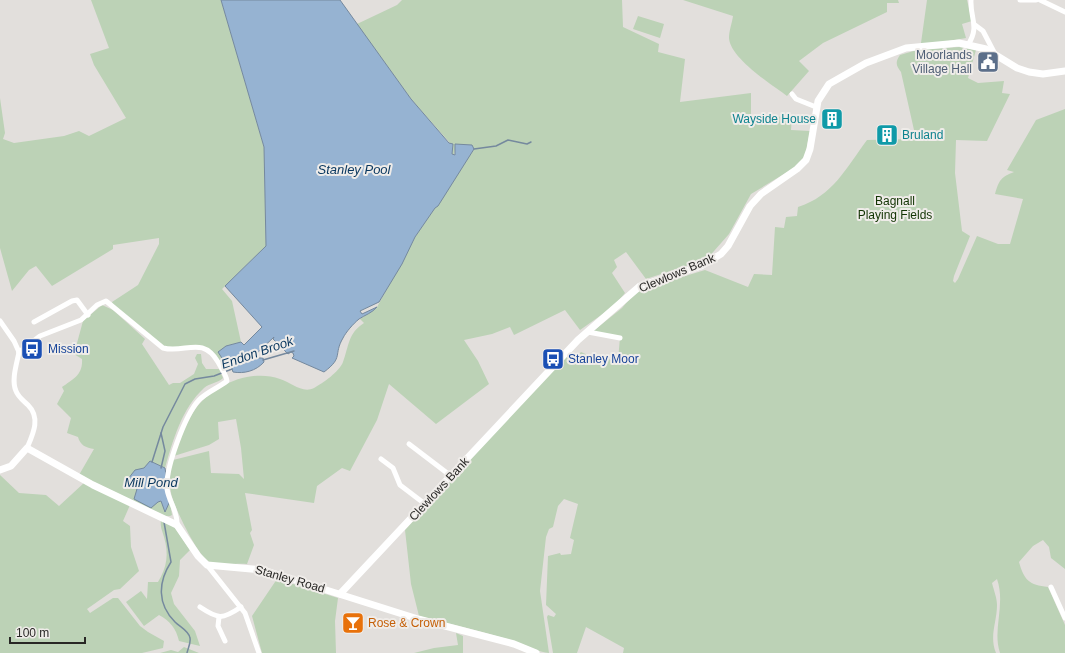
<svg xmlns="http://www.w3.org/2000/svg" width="1065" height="653" font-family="Helvetica,sans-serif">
	<rect width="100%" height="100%" fill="#e2dfdc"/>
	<!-- green -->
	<g fill="#bcd2b6">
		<path d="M91,0H221L264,147L266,246L222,289L232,301L241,342L226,346L222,361L227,366L223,368C199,328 192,357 162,346L113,306L112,302L138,285L159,244V238L113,245V249L52,286L36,266L29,270L12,291L0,248V98L5,133L3,139L14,143L64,136L79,131L89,136L126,118L94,65L90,54L109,48Z"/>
		<path d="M402,0H622L623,27L659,44L658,52L685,59L680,102L751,93V116L792,117L791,130L810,131L805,156L794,168L751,194L729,234L707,259L646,279L626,252L614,260L617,267L612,273L625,293L614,306L580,330L565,310L514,335L510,327L492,334L464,340L478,361L489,384L436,424L389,384L377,420L350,471L342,468L317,486L314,503L245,493L252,530L250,533L254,545L247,564C236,563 220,566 210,562C199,559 173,505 171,493C169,482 170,470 173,460L209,451L211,473L239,474L244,479L241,448L236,419L218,422L219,439L209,445L174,456C180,441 185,424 194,411C211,386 250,368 280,379C291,382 302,394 314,388C323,383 339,372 343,362C349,346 348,333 364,323L360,319L377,307L415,237L474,149L456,144L454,155L452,154L453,144L450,143L411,99L357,24L397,5Z"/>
		<path d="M683,0H898L899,3H887V12L823,43L799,61L809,71L787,96C772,85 730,58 729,38C729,31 732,23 733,16Z"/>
		<path d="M927,0H967L972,21L962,24L966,38L937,43H921Z"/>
		<path d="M638,16L664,24L660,38L633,29Z"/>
		<path d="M959,47L976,50L968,78L978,83L1004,81L1002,93L1010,94L987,141L956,140L955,173L962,231L970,236L954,276L953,281L955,283L958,279L977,236L998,244H1010L1023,199L995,194C999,180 1001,177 1014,172L1007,170L1036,120L1065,109V569L1051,558L1049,547L1043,540L1033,546L1019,562C1024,580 1029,585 1048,587L1065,625V653H1000C992,629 1006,605 997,579L992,583C994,591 997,598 997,605C997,622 989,636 996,653H623L624,648L586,627L577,653H553L547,617L548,615L554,617L556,614L546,605L548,556L560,553L561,555L571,554L574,540L570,538L578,504L564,499L558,506L553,527L549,529L546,537L540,591L549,653C540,653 524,644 514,641C483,632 451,624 419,616L411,584L405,530L567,355L573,360L581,352L590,356L618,361L620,337L592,332L622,308L636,291L705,270L748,287L754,274L772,275L775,227L784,228L786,217L797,216L798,207C833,196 846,168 867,140L916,139L901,72C896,66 895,62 900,55L917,50Z"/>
		<path d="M102,305L113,310L145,339L142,344L169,385L173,383H180L194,374L198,364L195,358L197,354H201L202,363L206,369H219L223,378C218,383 210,383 204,388C182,408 173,440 165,468L150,461L137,489L158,502L162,501L165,512L170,501L172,515L170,516H165L79,475L94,449C86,448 80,445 78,437L67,433L71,418L57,404L64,391L62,387C73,379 83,375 82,359L74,354L83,321Z"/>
		<path d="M0,475L19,493L46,495L59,506L85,482L130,505L123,521L130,526L131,547L139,571L120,589L114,590L87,609L90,613L113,598H118L140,626L148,632L164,641L163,648L142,653H0Z"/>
		<path d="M161,519L175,528L190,550L180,560L179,576L171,593L174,604L195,631L200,646L179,641C176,628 170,621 159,615L144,626L126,602L141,591L147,599L148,582H158C167,567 169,554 164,537C162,530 160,527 161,519Z"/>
		<path d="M277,579L338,598L335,621L336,653H262L252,616Z"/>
		<path d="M456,633L463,636V653H414L434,648L458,645Z"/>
		<path d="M184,647L199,653H160L171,650L178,652Z"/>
	</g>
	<!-- water -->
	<g fill="#96b3d2" stroke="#75899e">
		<path d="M221,0H340L411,99L449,143L453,144L452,154L455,155V144L472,145L474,149L438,206L435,208L415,237L402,264L379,302L360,311L362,314L377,307C372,313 365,315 359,319C353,324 346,332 343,338C333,355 344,357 324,372L292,358L294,356L293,353L291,352L288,354L273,339L274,337L254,356L256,358H263L264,362C256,371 244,374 233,372L231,366H227L218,352L226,346L241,342L244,345L262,327L225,286L266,246L264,147Z"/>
		<path d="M150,461L165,468L170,501L165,512L161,501L158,502L151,508L134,499L137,489L130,485L128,479L135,470L144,468Z"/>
	</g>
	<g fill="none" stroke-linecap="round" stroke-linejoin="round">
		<!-- stream -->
		<g stroke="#75899e" stroke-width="1.5">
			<path d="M474,149L496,146L508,140L527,144L531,142"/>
			<path d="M263,360L294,351"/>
			<path d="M161,433L165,451L161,468"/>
			<path d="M152,462L163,427L185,384L195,379L214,376L232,369"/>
			<path d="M164,522L171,562C158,582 157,604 175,622C180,627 189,631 190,638C191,643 188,648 187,653"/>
		</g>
		<!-- street -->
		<g stroke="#fff" stroke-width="5">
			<path d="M1020,0H1036"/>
			<path d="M1040,0L1065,12"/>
			<path d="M975,25L983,31L995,54"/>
			<path d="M968,45C980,26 970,19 971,0"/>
			<path d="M792,94L796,99L816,107"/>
			<path d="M0,321L14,341L19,352"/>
			<path d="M34,322L72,301L77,300L88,315"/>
			<path d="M588,332L620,338"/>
			<path d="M19,352L40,336L81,320L97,305L106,301L163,348C185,354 202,335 218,362C221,368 226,374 227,381C218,388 207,392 199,400C185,415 165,469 167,489C169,502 178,512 177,525"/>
			<path d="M19,352C17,363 11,380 16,391C18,397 24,401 28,405C41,418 33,434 27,448"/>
			<path d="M409,444L451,476"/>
			<path d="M381,459L393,468L400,485L425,504"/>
			<path d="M207,565L245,613L259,653"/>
			<path d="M1051,587L1065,618"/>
			<path d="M200,607C218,619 222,620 241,607"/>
			<path d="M219,617L218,626L225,641"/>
		</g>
		<!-- secondary -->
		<g stroke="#fff" stroke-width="7">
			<path d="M0,470L11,466L27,448L93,485L177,525L198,556L207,565L263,570L418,619L514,644L536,653"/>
			<path d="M340,594L578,340L640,286L701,266L721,254L728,246L750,206L761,194L797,169L806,160L810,149L818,101L829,84L866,63L906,48L959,43L986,49L1017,68L1029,72L1043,74L1065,71"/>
		</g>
	</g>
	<!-- icons -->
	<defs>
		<g id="civic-square" transform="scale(1.15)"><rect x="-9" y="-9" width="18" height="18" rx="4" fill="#5c6f8a" stroke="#efece9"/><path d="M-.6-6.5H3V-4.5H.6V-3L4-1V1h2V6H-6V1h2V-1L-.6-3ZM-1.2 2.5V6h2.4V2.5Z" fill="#fff"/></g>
		<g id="building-square" transform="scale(1.15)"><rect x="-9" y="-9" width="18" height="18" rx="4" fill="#0f9aa8" stroke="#efece9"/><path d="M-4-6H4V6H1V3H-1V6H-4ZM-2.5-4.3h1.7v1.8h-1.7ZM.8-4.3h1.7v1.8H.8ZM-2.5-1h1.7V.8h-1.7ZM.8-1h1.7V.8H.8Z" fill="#fff"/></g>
		<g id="bus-square" transform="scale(1.15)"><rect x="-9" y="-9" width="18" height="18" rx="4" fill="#1a4fb4" stroke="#efece9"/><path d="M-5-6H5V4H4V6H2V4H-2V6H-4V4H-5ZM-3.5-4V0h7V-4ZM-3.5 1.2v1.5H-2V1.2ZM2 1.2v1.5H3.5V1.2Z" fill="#fff"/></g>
		<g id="bar-square" transform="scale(1.15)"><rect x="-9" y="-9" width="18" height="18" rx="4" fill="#e8710a" stroke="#efece9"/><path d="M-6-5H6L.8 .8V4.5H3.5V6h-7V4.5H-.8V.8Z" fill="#fff"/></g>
	</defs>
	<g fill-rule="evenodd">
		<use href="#civic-square" x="988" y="62"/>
		<use href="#building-square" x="832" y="119"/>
		<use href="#building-square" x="887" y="135"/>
		<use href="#bus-square" x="32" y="349"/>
		<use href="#bus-square" x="553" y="359"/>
		<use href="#bar-square" x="353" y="623"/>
	</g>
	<g text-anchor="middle" stroke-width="4" stroke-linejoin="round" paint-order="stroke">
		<!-- service labels -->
		<g font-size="12" fill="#4e5e75" stroke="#efece9" text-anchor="end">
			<text x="972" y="59">Moorlands<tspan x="972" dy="14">Village Hall</tspan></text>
		</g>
		<!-- culture labels -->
		<g font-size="12" fill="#0d838f" stroke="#efece9" text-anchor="end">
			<text x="816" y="123">Wayside House</text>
			<text x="902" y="139" text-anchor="start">Bruland</text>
		</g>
		<!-- park labels -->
		<g font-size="12" fill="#123403" stroke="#efece9">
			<text x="895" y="205">Bagnall<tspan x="895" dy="14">Playing Fields</tspan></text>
		</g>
		<!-- street labels -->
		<g font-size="12" fill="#282725" stroke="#efece9">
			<text transform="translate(677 273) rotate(-23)" y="4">Clewlows Bank</text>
			<text transform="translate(439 489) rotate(-47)" y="4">Clewlows Bank</text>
			<text transform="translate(290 579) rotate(16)" y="4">Stanley Road</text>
		</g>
		<!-- transit labels -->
		<g font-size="12" fill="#164399" stroke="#efece9" text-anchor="start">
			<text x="48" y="353">Mission</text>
			<text x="568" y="363">Stanley Moor</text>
		</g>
		<!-- food labels -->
		<g font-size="12" fill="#c56008" stroke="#efece9" text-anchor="start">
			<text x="368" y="627">Rose &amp; Crown</text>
		</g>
		<!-- water labels -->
		<g font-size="13" font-style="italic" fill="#09375f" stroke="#efece9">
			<text x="354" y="174">Stanley Pool</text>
			<text transform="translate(257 352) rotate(-19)" y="5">Endon Brook</text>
			<text x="151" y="487">Mill Pond</text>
		</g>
	</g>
	<!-- scale -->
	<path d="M10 637v6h75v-6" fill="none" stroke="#282725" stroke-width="2"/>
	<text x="16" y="637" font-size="12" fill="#282725" stroke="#efece9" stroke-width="3" paint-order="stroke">100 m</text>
</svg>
